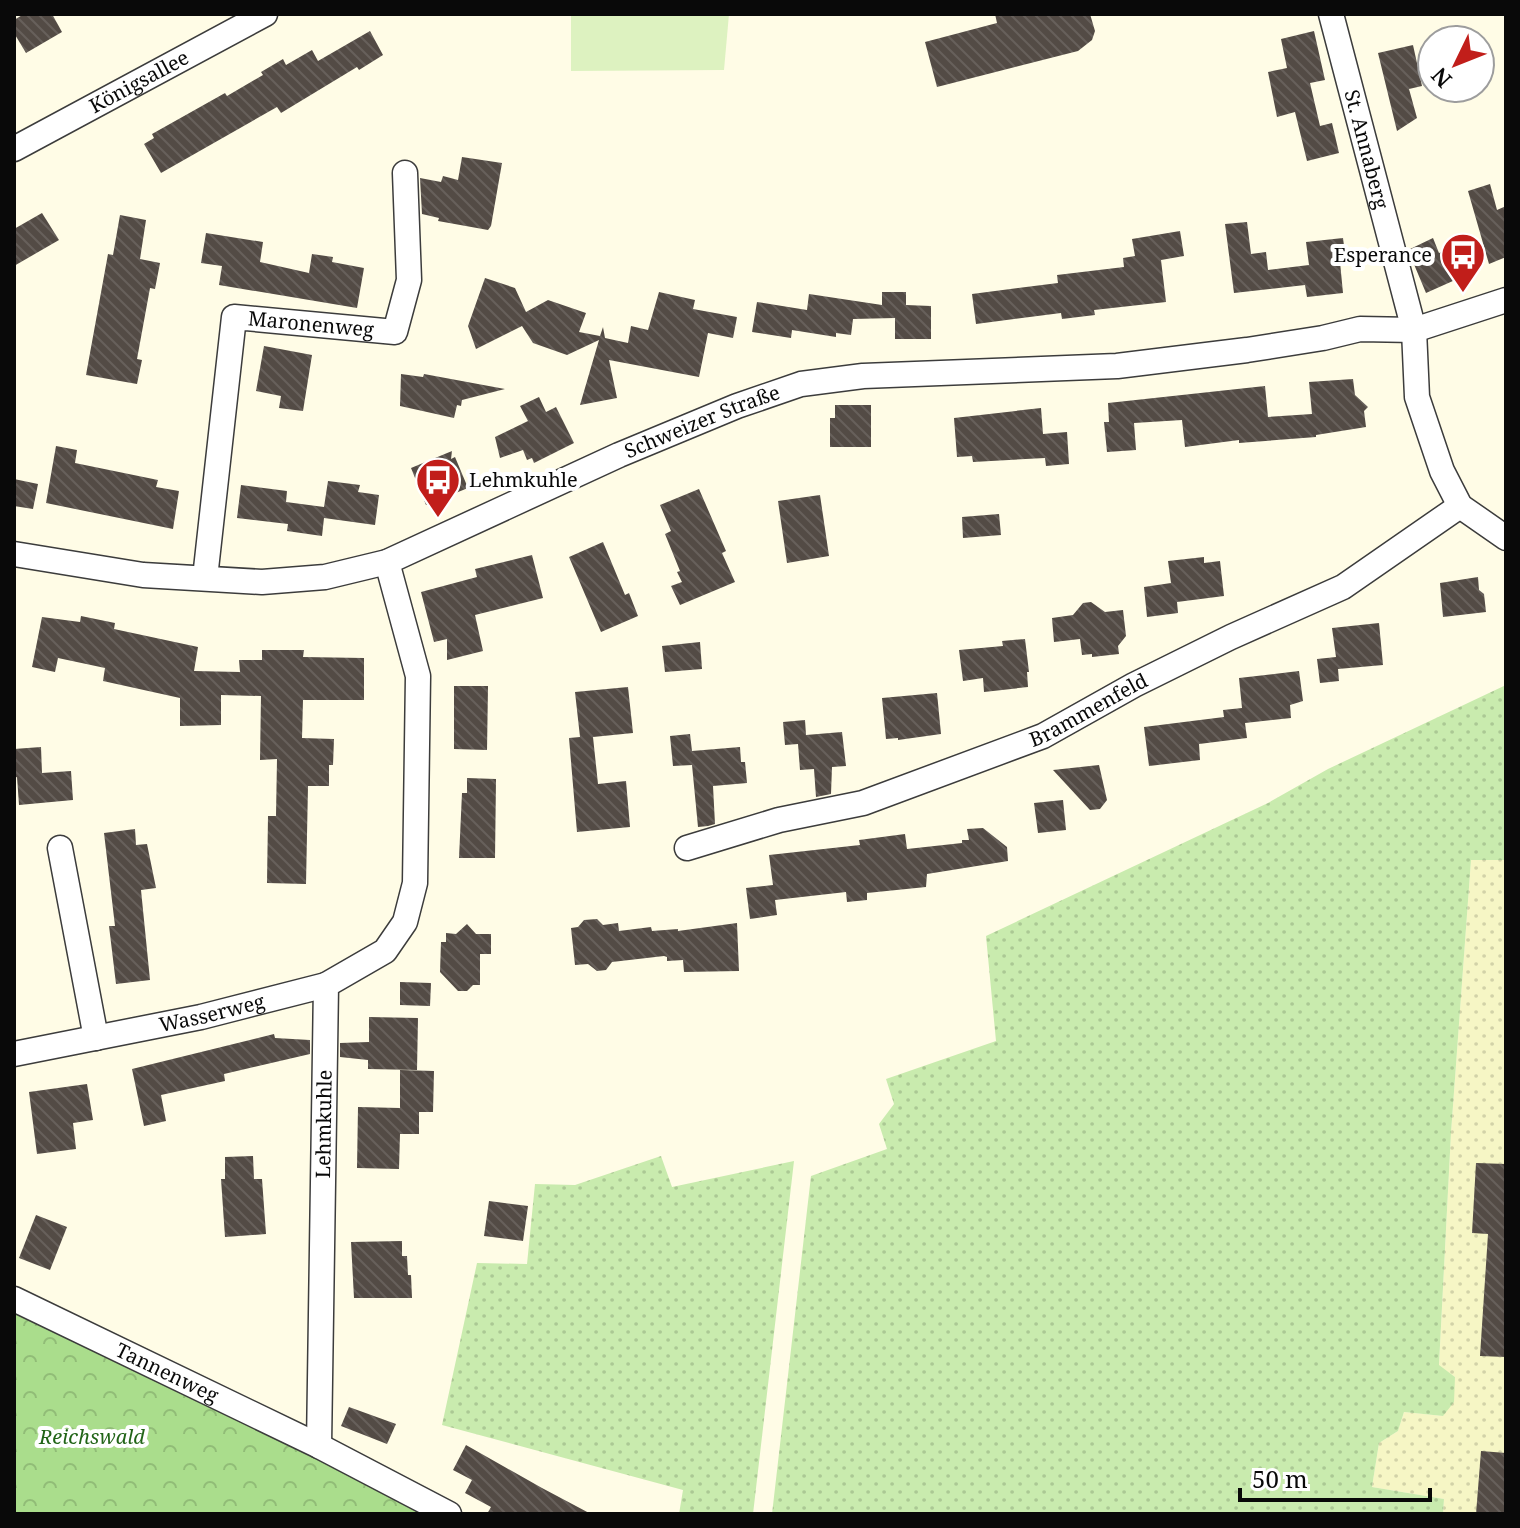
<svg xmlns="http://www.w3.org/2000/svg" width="1520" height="1528" font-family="'Noto Serif',serif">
	<defs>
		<pattern id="farmland-dots" width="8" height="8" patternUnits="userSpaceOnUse" patternTransform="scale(2)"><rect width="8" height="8" fill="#f6f6c5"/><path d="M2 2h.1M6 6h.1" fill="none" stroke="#d2d2a8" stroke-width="1.8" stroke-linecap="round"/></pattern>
		<pattern id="green-dots" width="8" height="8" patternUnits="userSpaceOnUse" patternTransform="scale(2)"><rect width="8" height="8" fill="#c9ebae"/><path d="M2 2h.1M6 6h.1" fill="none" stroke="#abc894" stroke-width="1.8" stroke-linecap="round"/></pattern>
		<pattern id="forest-crowns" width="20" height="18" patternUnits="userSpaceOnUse" patternTransform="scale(2)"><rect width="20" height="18" fill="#aadd8c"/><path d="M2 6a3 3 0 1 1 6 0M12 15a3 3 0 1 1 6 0" fill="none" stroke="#91bc77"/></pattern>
		<pattern id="building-back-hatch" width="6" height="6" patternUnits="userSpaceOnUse" patternTransform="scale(2)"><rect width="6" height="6" fill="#534b45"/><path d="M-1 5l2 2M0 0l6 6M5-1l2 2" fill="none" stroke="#67605b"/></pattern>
	</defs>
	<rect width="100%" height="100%" fill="#fffce6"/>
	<!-- farmland -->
	<path fill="url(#farmland-dots)" d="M1471,860H1506V1514H1443L1444,1499L1372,1487L1379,1443L1398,1431L1404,1412L1443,1416L1455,1377L1439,1366L1451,1133Z"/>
	<!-- green -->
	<g fill="url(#green-dots)">
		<path d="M1506,685V860H1471L1451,1133L1439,1365L1455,1377L1454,1402L1443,1416L1404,1412L1398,1431L1379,1443L1372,1487L1444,1499L1443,1514H772L811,1176L887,1149L879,1124L894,1104L886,1079L996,1041L986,936L1268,803L1328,769Z"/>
		<path d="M661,1156L672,1187L794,1161L753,1514H679L683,1490L442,1425L477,1263L527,1264L535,1184L575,1185Z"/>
	</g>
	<!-- forest -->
	<path fill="url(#forest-crowns)" d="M14,1309L51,1329L428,1514H14Z"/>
	<!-- pitch -->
	<path fill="#ddf2c0" d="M571,14H729L724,70L571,71Z"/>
	<!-- building -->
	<g fill="url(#building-back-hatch)">
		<path d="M24,14H52L62,32L26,53L14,33V20Z"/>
		<path d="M995,14H1090L1095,31L1092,40L1078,51L937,87L925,42L997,23Z"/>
		<path d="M370,31L383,55L359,70L357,67L281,113L277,107L161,173L144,144L154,138L152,134L225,93L227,96L263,75L261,72L283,59L286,65L312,50L318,61Z"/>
		<path d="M1314,31L1325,80L1310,83L1320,126L1332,123L1339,153L1307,161L1295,112L1277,117L1268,72L1287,68L1281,39Z"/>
		<path d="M1413,45L1422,86L1409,89L1417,118L1397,131L1378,53Z"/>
		<path d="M462,157L502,163L491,226L488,230L438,221L439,218L422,214L420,178L441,182L443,176L458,180Z"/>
		<path d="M1490,184L1497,210L1506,206V257L1489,264L1468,191Z"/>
		<path d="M42,213L59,240L14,266V229Z"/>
		<path d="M120,215L146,220L140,259L160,263L155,289L150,288L137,359L142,360L137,384L86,375L108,254L113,255Z"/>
		<path d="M1247,222L1251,254L1266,252L1268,270L1309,265L1306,242L1343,238L1346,261L1340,262L1343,293L1307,297L1305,285L1234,293L1225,224Z"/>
		<path d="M1180,231L1184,256L1161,260L1166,302L1094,310L1095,315L1062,319L1061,313L976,324L972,294L1058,283L1057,275L1124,267L1123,258L1135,256L1132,239Z"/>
		<path d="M206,233L263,242L260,262L309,273L312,254L333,257L332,262L364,268L357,308L219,285L222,266L201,263Z"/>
		<path d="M1433,238L1439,253L1455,246L1473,272L1426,293L1408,250Z"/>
		<path d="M485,278L515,288L526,312L548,300L586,313L579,332L600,336L603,327L605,338L628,343L631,326L648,330L659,292L695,300L693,309L737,317L733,338L708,333L699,377L609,360L617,398L580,405L599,340L567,355L533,343L522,326L476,349L468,326Z"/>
		<path d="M882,292H906V305L931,306V339H895V318L853,319L851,335L836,333V337L792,330L791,338L752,332L757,302L807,310L809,294L882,305Z"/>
		<path d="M264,346L312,355L303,411L279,408L281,396L256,391Z"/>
		<path d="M401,374L423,377L424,374L505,389L462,400L461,406L457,405L454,418L400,406Z"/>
		<path d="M1353,379L1355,395L1368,407L1364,411L1366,427L1316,435V437L1239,443V440L1185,447L1182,420L1134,423L1136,450L1107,452L1104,422H1109L1108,403L1265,386L1268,417L1312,414L1309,382Z"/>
		<path d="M539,397L546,412L556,407L574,443L534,463L532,458L527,460L523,450L500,458L495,437L528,421L520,406Z"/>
		<path d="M835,405H871V447H830V418H835Z"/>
		<path d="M1041,408L1043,434L1067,432L1069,464L1046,466L1045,458L973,462L972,456L957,457L954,418Z"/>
		<path d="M56,446L77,450L75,463L158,480L156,487L179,491L173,529L46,503Z"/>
		<path d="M452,451L451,459L455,457L468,488L426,505L411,468Z"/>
		<path d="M14,479L38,484L33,509L14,506Z"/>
		<path d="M328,481L360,485L358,492L379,495L375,525L324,518L322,536L287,531L288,524L237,518L241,485L287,491L286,502L324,507Z"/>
		<path d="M699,489L726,551L722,553L735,582L680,605L671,586L682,582L677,572L680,571L665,534L671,531L660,505Z"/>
		<path d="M820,495L829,556L787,563L778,501Z"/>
		<path d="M999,514L1001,535L963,538L962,517Z"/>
		<path d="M603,542L625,595L629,593L638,616L601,632L569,557Z"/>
		<path d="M532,555L543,598L475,615L483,651L447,660V639L434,642L421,592L477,577L475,569Z"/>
		<path d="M1204,557V563L1220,561L1224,596L1177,602L1178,613L1147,617L1144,587L1171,583L1168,561Z"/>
		<path d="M1478,577L1479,590L1484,594L1486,612L1443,617L1440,583Z"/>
		<path d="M1091,602L1105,612L1123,610L1126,636L1118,646L1119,654L1092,657V654L1082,655L1080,639L1054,642L1052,618L1073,615L1083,603Z"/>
		<path d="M81,616L115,623L114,629L198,647L194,671L240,672L239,660H262V650H304L303,657L364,658V700H303L302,738L334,739L333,765H329V786H308L306,884L267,883L268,816H276L277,759L260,760L261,696L221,695V725L180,726V698L103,681L105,668L58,658L55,672L32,667L42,617L80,622Z"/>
		<path d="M1379,623L1383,665L1338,669L1339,681L1320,683L1317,659L1336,657L1332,628Z"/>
		<path d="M1025,639L1029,672H1027L1028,687L984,692L983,678L963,681L959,650L1003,646L1002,641Z"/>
		<path d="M700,642L702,669L665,672L662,646Z"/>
		<path d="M1299,671L1303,701L1290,705L1291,718L1245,723L1247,738L1199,744L1200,760L1149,766L1144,727L1224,717L1223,710L1242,708L1239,678Z"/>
		<path d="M454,686H488L487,750L454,749Z"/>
		<path d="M628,687L633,733L593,737L598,784L626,781L630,827L577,832L569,738L580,737L575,692Z"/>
		<path d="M937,693L941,734L898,740V738L886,739L882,698Z"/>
		<path d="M805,720L806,735L842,732L846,766L832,767L831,794L816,797L814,769L800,770L798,744L785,745L783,722Z"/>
		<path d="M690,734L692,751L740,747L741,762H745L747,783L713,786L715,824L708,826L698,827L692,765L673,766L670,736Z"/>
		<path d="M41,747L42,773L71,771L73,800L19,805L17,777L14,778V749Z"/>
		<path d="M1099,765L1107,800L1100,809L1090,810L1053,770Z"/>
		<path d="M467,778L496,779L495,858H459L462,793H467Z"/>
		<path d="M1063,800L1066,830L1038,833L1034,803Z"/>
		<path d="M983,828L1007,847L1008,861L927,874L926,887L867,893V900L847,902L846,892L775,900L777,915L750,919L746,888L773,885L769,855L860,845L859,840L905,834L907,849L962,843V840H969L967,829Z"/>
		<path d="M135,829L136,845L147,844L156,888L141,890L150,980L116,984L109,926H115L104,833Z"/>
		<path d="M597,919L603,925L618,923L619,931L651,927L652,931L678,929V931L737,923L739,971L684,972L683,960L667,961V957L664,956L612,962L606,970L597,971L588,964L575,965L571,928L578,927L584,920Z"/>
		<path d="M467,924L476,934H491V954H480V985H473L467,991H458L440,972L441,942H446V933L456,934Z"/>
		<path d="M400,982L431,983L430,1006L400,1005Z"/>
		<path d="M369,1017L418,1018L417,1070L368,1069V1060L340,1057V1043L369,1042Z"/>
		<path d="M274,1034L275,1038L310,1040V1054L224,1074L225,1081L161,1095L166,1121L144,1126L132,1069Z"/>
		<path d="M400,1070L434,1071L433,1112H419V1134H400L399,1169L357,1168L358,1107L400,1108Z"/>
		<path d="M87,1084L93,1120L73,1123L76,1149L37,1154L29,1092Z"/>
		<path d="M253,1156L254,1179H262L266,1234L225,1237L221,1179H225V1157Z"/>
		<path d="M1476,1163L1506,1164V1357L1480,1356L1488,1234L1472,1233Z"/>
		<path d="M489,1201L528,1206L523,1241L484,1236Z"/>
		<path d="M36,1215L67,1227L50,1270L19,1258Z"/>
		<path d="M402,1241V1256H407L408,1275H411L412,1298H354L351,1242Z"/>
		<path d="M349,1407L396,1424L387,1444L341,1426Z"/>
		<path d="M466,1445L542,1488L591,1514H487L491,1507L465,1493L472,1480L453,1470Z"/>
		<path d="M1481,1451L1506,1453V1514H1476Z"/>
	</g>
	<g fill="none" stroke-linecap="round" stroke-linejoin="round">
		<!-- minor casing -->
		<g stroke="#3c3c3c" stroke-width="27">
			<g id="minor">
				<path id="s1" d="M1331,14L1414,330L1417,397L1442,471L1460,506L1506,538"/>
				<path id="s2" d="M14,149L265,14"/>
				<path id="s3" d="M14,554L143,575L262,582L325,577L387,562L619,455L737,406L801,384L863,376L1117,366L1247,350L1323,338L1360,329L1414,330L1506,300"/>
				<path id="s4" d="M205,578L234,317L395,332L409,280L405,173"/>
				<path d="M60,848L96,1038"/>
				<path id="s5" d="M687,848L779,820L863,803L1043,736L1134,685L1231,637L1343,587L1460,506"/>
				<path id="s6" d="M14,1054L201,1017L326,985"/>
				<path id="s7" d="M14,1299L319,1446L449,1514"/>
				<path id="s8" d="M319,1446L326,985L385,951L405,922L415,883L418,676L387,562"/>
			</g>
		</g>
		<!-- minor -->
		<use href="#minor" stroke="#fff" stroke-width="24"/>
	</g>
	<!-- icons -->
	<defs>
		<g id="bus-pin" transform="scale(2.3)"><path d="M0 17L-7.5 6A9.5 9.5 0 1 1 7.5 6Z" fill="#c11e1a" stroke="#fff"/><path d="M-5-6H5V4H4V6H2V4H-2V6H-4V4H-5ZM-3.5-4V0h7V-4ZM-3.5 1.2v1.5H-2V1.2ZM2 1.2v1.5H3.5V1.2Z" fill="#fff"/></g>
	</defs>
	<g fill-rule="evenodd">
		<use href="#bus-pin" x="1463" y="255"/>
		<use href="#bus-pin" x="438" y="480"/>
	</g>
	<g text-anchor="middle" stroke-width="8" stroke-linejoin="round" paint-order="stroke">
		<!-- street labels -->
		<g font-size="20" fill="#090909" stroke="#fff">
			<text dy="7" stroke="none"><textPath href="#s2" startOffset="142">Königsallee</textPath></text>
			<text dy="7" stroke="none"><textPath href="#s1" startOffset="140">St. Annaberg</textPath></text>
			<text dy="7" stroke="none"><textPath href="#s4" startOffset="340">Maronenweg</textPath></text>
			<text dy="7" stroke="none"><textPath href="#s3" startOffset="722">Schweizer Straße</textPath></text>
			<text dy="7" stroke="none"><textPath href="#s5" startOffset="426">Brammenfeld</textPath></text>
			<text dy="7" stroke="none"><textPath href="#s6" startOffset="202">Wasserweg</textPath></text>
			<text dy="7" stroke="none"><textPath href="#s8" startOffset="322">Lehmkuhle</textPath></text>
			<text dy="7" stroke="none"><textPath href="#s7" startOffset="170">Tannenweg</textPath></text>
		</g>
		<!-- poi labels -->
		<g font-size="20" fill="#090909" stroke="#fff" text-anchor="end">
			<text x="1432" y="262">Esperance</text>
			<text x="469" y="487" text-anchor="start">Lehmkuhle</text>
		</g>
		<!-- park labels -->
		<g font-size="20" font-style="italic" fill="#216417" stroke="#fff">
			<text x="92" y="1444">Reichswald</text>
		</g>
	</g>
	<!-- border -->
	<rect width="1520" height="1528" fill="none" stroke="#090909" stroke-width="32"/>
	<!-- north arrow -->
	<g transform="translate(1456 64) rotate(227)"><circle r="38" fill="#ffffff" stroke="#9d9d9d" stroke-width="2"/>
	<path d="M0-6L14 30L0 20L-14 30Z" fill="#c11e1a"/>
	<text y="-12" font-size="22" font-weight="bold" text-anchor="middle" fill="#090909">N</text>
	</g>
	<!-- scale -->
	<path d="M1240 1488v12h190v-12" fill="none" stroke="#090909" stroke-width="4"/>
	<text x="1252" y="1488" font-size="24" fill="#090909" stroke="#ffffff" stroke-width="6" paint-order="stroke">50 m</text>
</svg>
